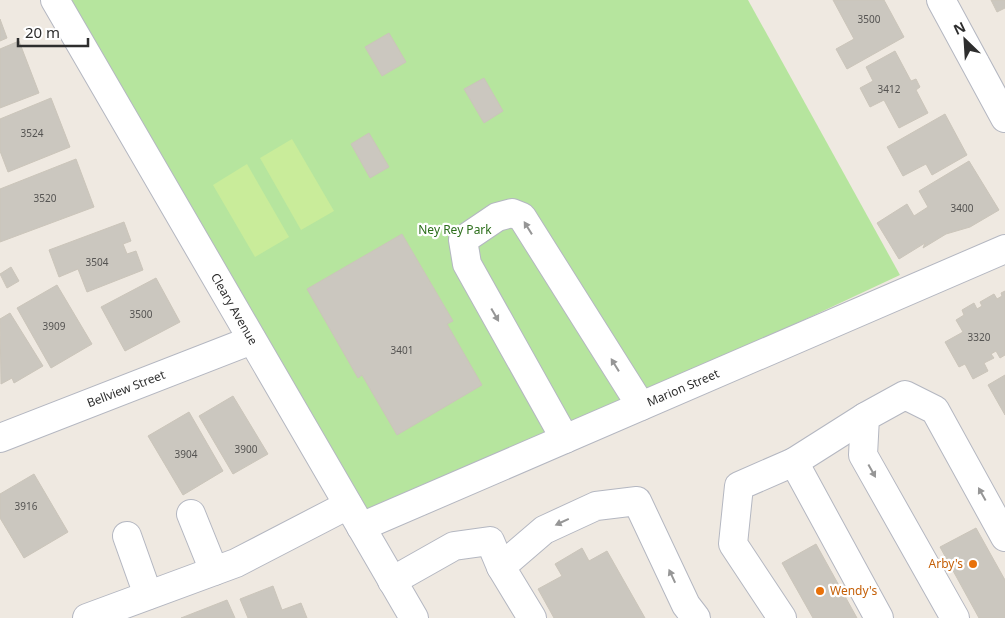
<svg xmlns="http://www.w3.org/2000/svg" width="1005" height="618" font-family="'Noto Sans',sans-serif">
	<rect width="100%" height="100%" fill="#efe9e1"/>
	<!-- green -->
	<path fill="#b6e59e" d="M55,0H748L900,275L361,527Z"/>
	<!-- pitch -->
	<g fill="#c9ec9a">
		<path d="M292,139L334,211L301,230L260,158Z"/>
		<path d="M247,164L289,237L255,257L213,185Z"/>
	</g>
	<!-- building -->
	<g fill="#cbc7bf" stroke="#cbc5ba">
		<path d="M833,0H884L904,37L847,69L836,49L854,39Z"/>
		<path d="M991,0H1005V8L997,12Z"/>
		<path d="M0,19L7,38L0,41Z"/>
		<path d="M389,33L406,62L382,76L365,47Z"/>
		<path d="M19,41L39,93L0,108V49Z"/>
		<path d="M895,51L911,81L916,79L920,87L916,90L928,113L899,128L884,100L870,107L860,88L873,81L866,67Z"/>
		<path d="M484,78L503,111L484,123L464,89Z"/>
		<path d="M51,98L70,147L8,172L0,151V119Z"/>
		<path d="M945,114L967,155L932,175L926,164L903,176L887,147Z"/>
		<path d="M369,133L389,167L370,178L351,144Z"/>
		<path d="M76,159L94,207L0,242V189Z"/>
		<path d="M969,161L999,210L970,227L946,234L923,248L925,243L899,259L877,223L907,204L914,216L928,207L919,191Z"/>
		<path d="M124,222L131,241L123,244L127,254L136,251L143,270L87,292L78,269L59,277L49,250Z"/>
		<path d="M402,234L453,321L447,324L482,385L397,435L362,375L358,378L307,289Z"/>
		<path d="M11,267L19,281L7,288L0,274Z"/>
		<path d="M156,278L180,322L125,351L101,307Z"/>
		<path d="M57,285L92,344L51,368L17,308Z"/>
		<path d="M1005,291V355L1000,358L996,351L991,354L994,358L984,363L988,371L973,379L965,364L959,367L945,342L963,332L956,320L964,315L962,310L974,303L977,309L982,306L980,302L994,294L997,299L1002,296L1001,293Z"/>
		<path d="M10,313L43,366L14,383L12,378L1,384L0,319Z"/>
		<path d="M1005,375V415L988,385Z"/>
		<path d="M233,396L268,454L233,474L199,416Z"/>
		<path d="M189,412L223,471L183,495L148,436Z"/>
		<path d="M34,474L68,532L24,558L0,518V494Z"/>
		<path d="M976,528L1005,580V618H979L940,547Z"/>
		<path d="M816,544L857,618H813L782,563Z"/>
		<path d="M582,548L589,561L607,551L645,618H554L538,589L562,576L555,564Z"/>
		<path d="M273,586L282,610L301,603L307,618H248L240,599Z"/>
		<path d="M227,600L235,618H181Z"/>
	</g>
	<g fill="none" stroke-linecap="round" stroke-linejoin="round">
		<!-- minor casing -->
		<g stroke="#b4b7c1" stroke-width="30">
			<g id="minor">
				<path d="M55,0L414,618"/>
				<path d="M941,0L1005,118"/>
				<path d="M0,438L252,340"/>
				<path d="M565,439L467,264L463,240L497,217L512,213L522,217L641,406"/>
				<path d="M794,462L865,417"/>
				<path d="M191,514L214,571"/>
				<path d="M361,527L1005,249"/>
				<path d="M127,536L148,595"/>
				<path d="M392,581L454,546L490,541L501,567"/>
				<path d="M87,618L236,563L348,505"/>
				<path d="M532,618L501,567L544,530L596,506L637,501L686,605L696,618"/>
				<path d="M782,618L733,544L739,486L794,462L879,618"/>
				<path d="M955,618L863,455L865,417L905,395L935,410L1005,537"/>
			</g>
		</g>
		<!-- minor -->
		<use href="#minor" stroke="#fff" stroke-width="28"/>
	</g>
	<!-- one-way arrows -->
	<defs><path id="oneway-solid" d="M-6-.8H1V-3.2L6.5 0L1 3.2V.8H-6Z" transform="scale(1.25)"/></defs>
	<g fill="#969696">
		<use href="#oneway-solid" transform="translate(528 228) rotate(-122)"/>
		<use href="#oneway-solid" transform="translate(495 315) rotate(60)"/>
		<use href="#oneway-solid" transform="translate(615 365) rotate(-122)"/>
		<use href="#oneway-solid" transform="translate(872 471) rotate(61)"/>
		<use href="#oneway-solid" transform="translate(982 494) rotate(-119)"/>
		<use href="#oneway-solid" transform="translate(562 522) rotate(155)"/>
		<use href="#oneway-solid" transform="translate(672 576) rotate(-115)"/>
	</g>
	<!-- markers -->
	<g fill="#e8710a" stroke="#fff" stroke-width="2">
		<circle cx="973" cy="564" r="5"/>
		<circle cx="820" cy="591" r="5"/>
	</g>
	<g text-anchor="middle" stroke-width="4.5" stroke-linejoin="round" paint-order="stroke">
		<!-- number labels -->
		<g font-size="10" fill="#555452">
			<text x="869" y="23">3500</text>
			<text x="889" y="93">3412</text>
			<text x="32" y="137">3524</text>
			<text x="45" y="202">3520</text>
			<text x="962" y="212">3400</text>
			<text x="97" y="266">3504</text>
			<text x="141" y="318">3500</text>
			<text x="54" y="330">3909</text>
			<text x="979" y="341">3320</text>
			<text x="402" y="354">3401</text>
			<text x="246" y="453">3900</text>
			<text x="186" y="458">3904</text>
			<text x="26" y="510">3916</text>
		</g>
		<!-- park labels -->
		<g font-size="12" fill="#2c6e1b" stroke="#fff">
			<text x="455" y="234">Ney Rey Park</text>
		</g>
		<!-- street labels -->
		<g font-size="12" fill="#2e2e2e" stroke="#fff">
			<text transform="translate(234 309) rotate(60)" y="4">Cleary Avenue</text>
			<text transform="translate(683 388) rotate(-23)" y="4">Marion Street</text>
			<text transform="translate(126 389) rotate(-21)" y="4">Bellview Street</text>
		</g>
		<!-- food labels -->
		<g font-size="12" fill="#c56008" stroke="#fff" text-anchor="end">
			<text x="963" y="568">Arby's</text>
			<text x="830" y="595" text-anchor="start">Wendy's</text>
		</g>
	</g>
	<!-- north arrow -->
	<g transform="translate(965 40) rotate(335)" stroke="#ffffff" stroke-width="4" paint-order="stroke">
	<path d="M0-4L9 19L0 12L-9 19Z" fill="#2e2e2e"/>
	<text y="-8" font-size="14" font-weight="bold" text-anchor="middle" fill="#2e2e2e">N</text>
	</g>
	<!-- scale -->
	<path d="M18 38v8h70v-8" fill="none" stroke="#2e2e2e" stroke-width="2.5"/>
	<text x="25" y="38" font-size="15" fill="#2e2e2e" stroke="#ffffff" stroke-width="4" paint-order="stroke">20 m</text>
</svg>
